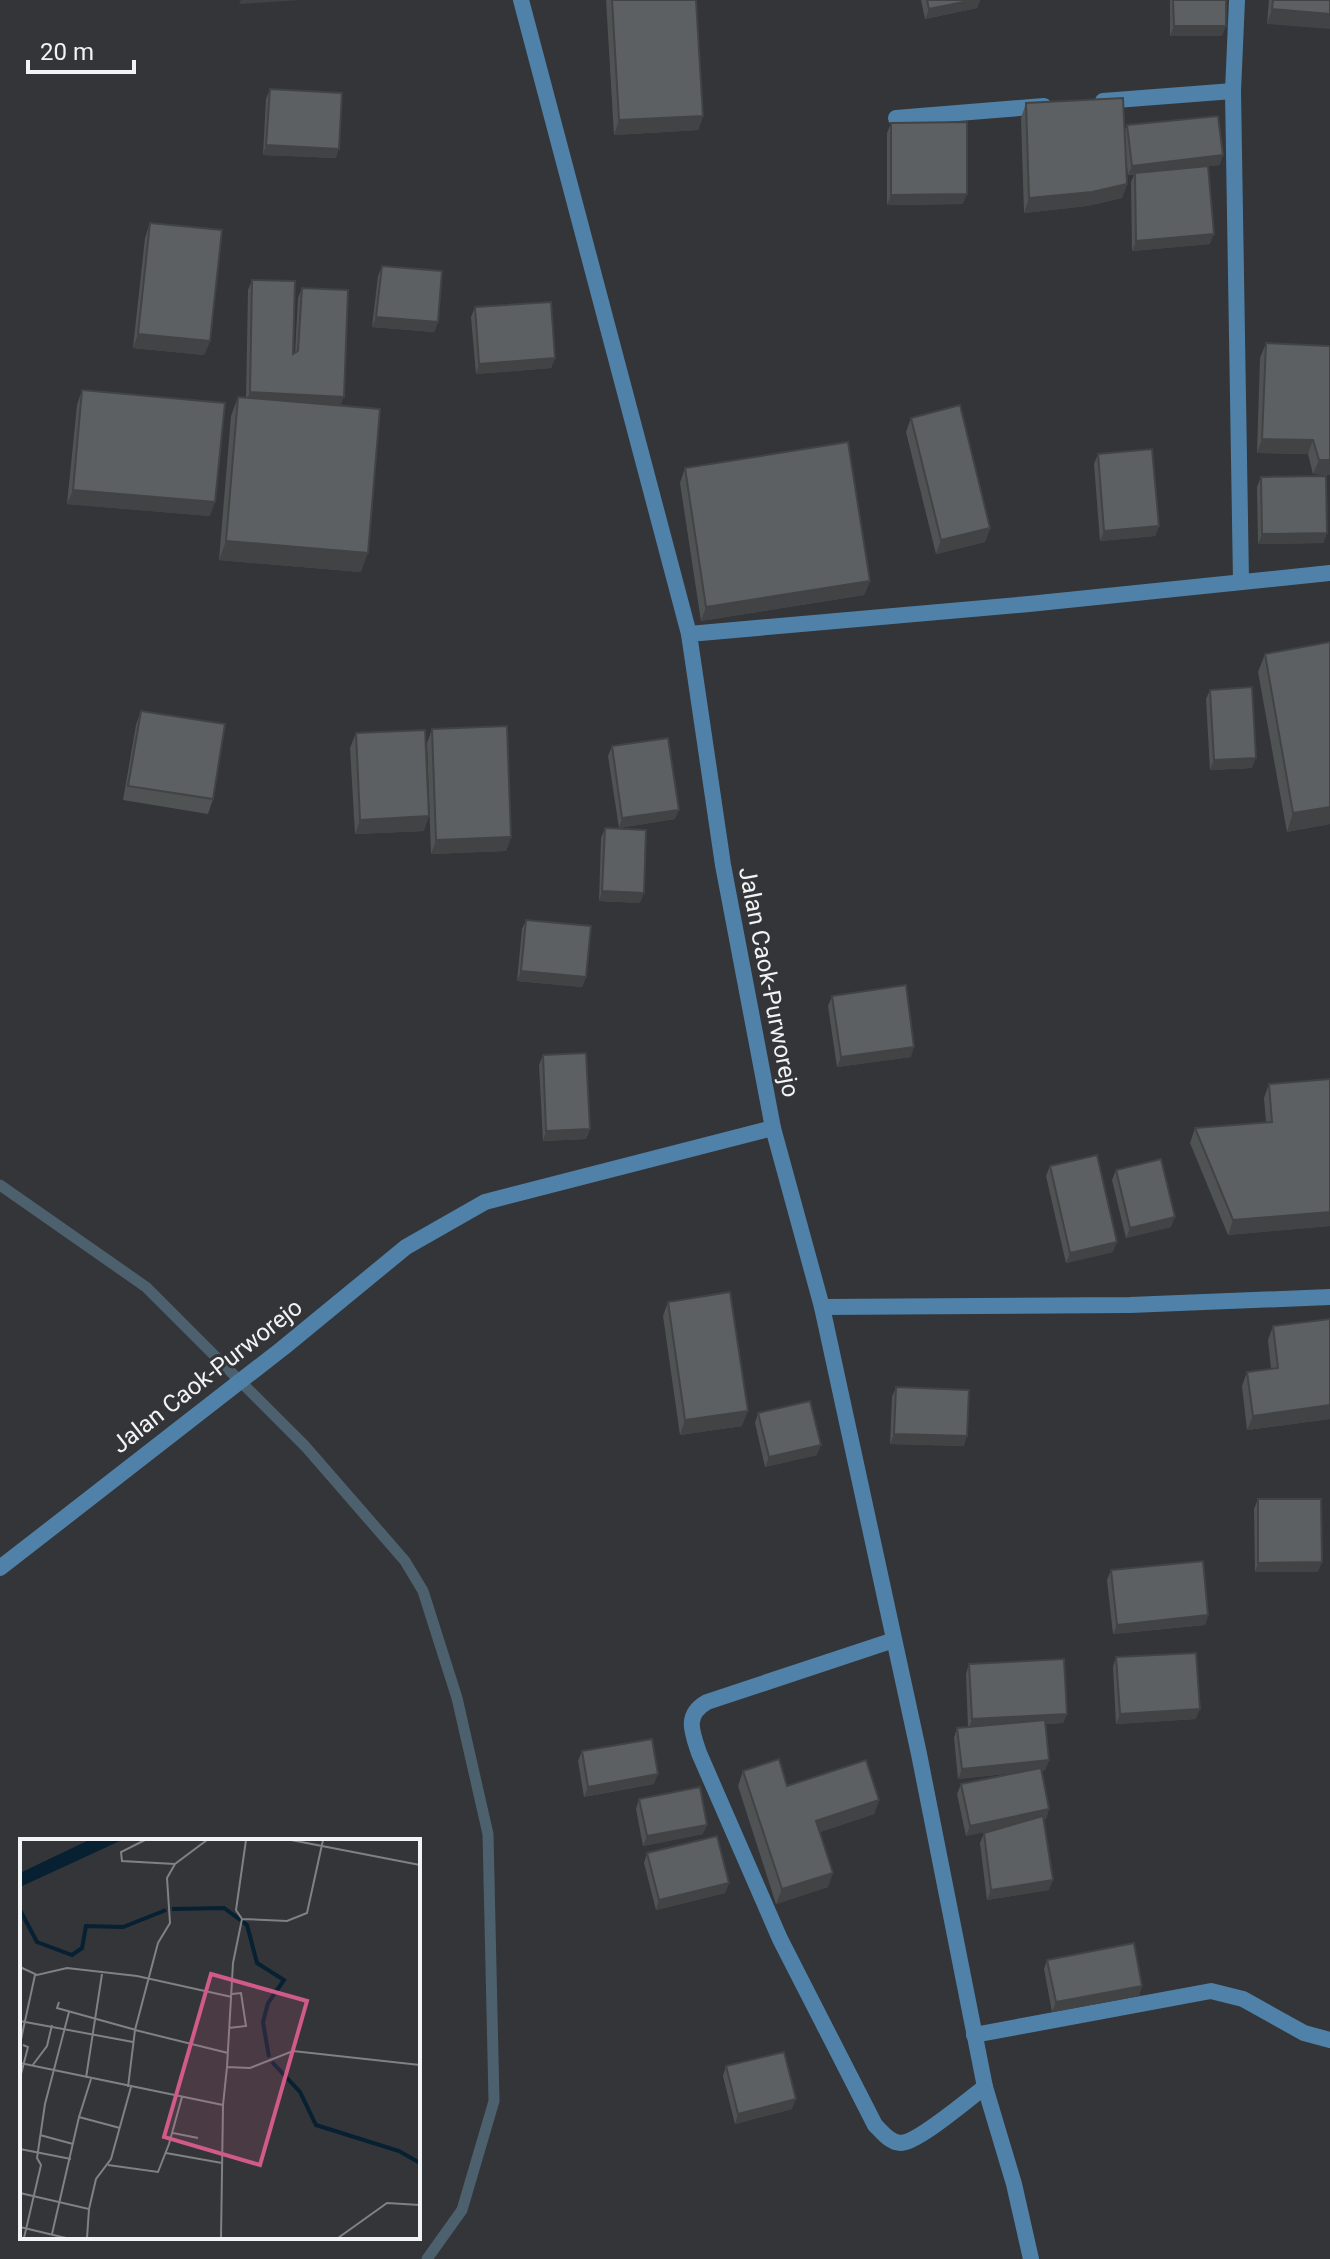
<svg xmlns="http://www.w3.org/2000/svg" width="1330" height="2259" font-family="Roboto,sans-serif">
	<rect width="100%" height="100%" fill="#333538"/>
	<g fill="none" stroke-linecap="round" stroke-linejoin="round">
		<!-- stream -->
		<path stroke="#4d606d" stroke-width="11" d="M0,1185L146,1287L305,1446L405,1561L423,1591L457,1698L488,1834L494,2101L462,2210L427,2259"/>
		<!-- minor -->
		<g stroke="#5082a9" stroke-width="16">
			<path d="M521,0L689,634"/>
			<path d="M1237,0L1233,91L1241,581"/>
			<path d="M1103,101L1233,91"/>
			<path d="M896,118L1044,106"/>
			<path d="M773,1128L822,1307L919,1754L985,2087L1014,2184L1031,2259"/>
			<path d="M822,1307L1130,1305L1330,1297"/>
			<path d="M894,1640L707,1702C684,1715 692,1732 699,1753L780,1939L875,2125C882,2132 890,2143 901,2143C919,2142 968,2099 985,2087"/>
			<path d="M974,2035L1211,1991L1243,1999L1304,2033L1330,2040"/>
		</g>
		<!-- tertiary -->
		<path stroke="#5082a9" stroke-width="16" d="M0,1568L283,1348L406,1247L485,1202L773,1128L723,865L689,634L1029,604L1330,573"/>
	</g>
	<!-- wall -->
	<g fill="#505354">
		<path d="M606,0H696L703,116L698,130L614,135Z"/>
		<path d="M921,0H980L977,8L925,19Z"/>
		<path d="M1170,0H1226L1222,36H1170Z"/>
		<path d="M1269,0H1330L1267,24Z"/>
		<path d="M270,89L336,158L263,155L266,99Z"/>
		<path d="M1026,103L1124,132L1127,125L1220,165L1208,166L1210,244L1132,251L1131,182L1134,175H1128L1125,149L1127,184L1122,198L1087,206L1024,213L1021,118Z"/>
		<path d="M891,123L963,204L887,205V133Z"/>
		<path d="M150,223L210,341L204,355L133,348L145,238Z"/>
		<path d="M382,266L438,322L434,332L372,327L378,276Z"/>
		<path d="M252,280L293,354L295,353L298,298L302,288L340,406L361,572L219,560L231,416L238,397L246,398L248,290Z"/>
		<path d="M475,307L555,358L551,368L476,374L471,317Z"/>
		<path d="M1266,343L1330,346V475L1313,474L1308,454L1257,453L1260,358Z"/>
		<path d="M82,390L210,516L67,504L77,405Z"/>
		<path d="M911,418L990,528L985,542L936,554L906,432Z"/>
		<path d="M1098,454L1159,526L1155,536L1100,541L1094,464Z"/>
		<path d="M685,468L870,581L864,595L701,621L680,483Z"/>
		<path d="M1261,477L1327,533L1323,543L1258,544L1257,487Z"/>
		<path d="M1330,642V824L1287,832L1258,672L1265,654Z"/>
		<path d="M1210,690L1252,768L1210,770L1206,699Z"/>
		<path d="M141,711L213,799L208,814L123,800L136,725Z"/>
		<path d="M432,729L511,837L506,851L431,854L427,743Z"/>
		<path d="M356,733L424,831L355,834L350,748Z"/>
		<path d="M612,746L675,819L619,828L608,756Z"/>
		<path d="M605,828L640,903L599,901L601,838Z"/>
		<path d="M526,920L586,977L582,987L517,981L522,929Z"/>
		<path d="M832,996L911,1057L837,1067L828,1006Z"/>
		<path d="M543,1055L590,1129L586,1139L543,1141L539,1065Z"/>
		<path d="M1330,1079V1226L1228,1235L1190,1143L1195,1128L1266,1122L1264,1098L1269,1084Z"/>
		<path d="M1050,1166L1113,1252L1066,1263L1046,1176Z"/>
		<path d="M1116,1170L1171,1227L1126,1238L1112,1180Z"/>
		<path d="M668,1302L742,1426L680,1435L663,1316Z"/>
		<path d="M1330,1319V1419L1247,1430L1242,1386L1247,1372L1271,1369L1268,1340L1273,1326Z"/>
		<path d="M896,1387L964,1446L890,1444L892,1397Z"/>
		<path d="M758,1413L817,1455L765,1467L755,1423Z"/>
		<path d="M1258,1499L1318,1572H1255L1254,1509Z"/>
		<path d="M1111,1570L1208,1615L1205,1625L1113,1634L1107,1580Z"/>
		<path d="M1116,1657L1196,1719L1116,1724L1113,1667Z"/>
		<path d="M969,1664L1067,1714L1063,1723L1045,1724L1049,1760L1045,1770L1041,1771L1049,1809L1046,1819H1043L1049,1890L987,1900L980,1843L984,1833L996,1829L966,1836L957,1794L961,1784L1013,1773L958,1779L954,1738L957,1728L968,1727L966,1674Z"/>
		<path d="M582,1751L654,1784L584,1797L578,1761Z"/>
		<path d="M743,1771L787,1786L879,1800L874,1814L820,1832L828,1887L776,1904L738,1786Z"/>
		<path d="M639,1799L703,1834L643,1846L636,1809Z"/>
		<path d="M647,1853L729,1883L725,1893L656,1910L644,1863Z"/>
		<path d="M1047,1960L1142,1986L1139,1996L1052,2012L1044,1969Z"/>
		<path d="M726,2066L792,2109L735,2124L723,2076Z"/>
	</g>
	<!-- shaded-wall -->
	<g fill="#414345">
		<path d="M241,0H301L239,4Z"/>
		<path d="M973,0H980L977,8L925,19L929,9Z"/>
		<path d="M1272,9L1330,14V29L1267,24Z"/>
		<path d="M1174,26H1226L1222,36H1170Z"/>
		<path d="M703,116L698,130L614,135L619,120Z"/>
		<path d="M266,145L339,149L336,158L263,155Z"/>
		<path d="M1223,155L1220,165L1128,175L1132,166Z"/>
		<path d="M1127,184L1122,198L1087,206L1024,213L1029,198Z"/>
		<path d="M967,194L963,204L887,205L891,195Z"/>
		<path d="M1214,234L1210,244L1132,251L1136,241Z"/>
		<path d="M376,317L438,322L434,332L372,327Z"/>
		<path d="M138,334L210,341L204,355L133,348Z"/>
		<path d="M555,358L551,368L476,374L479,364Z"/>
		<path d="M250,392L344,397L340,407L246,402Z"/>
		<path d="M1262,439L1313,440L1308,454L1257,453Z"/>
		<path d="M1319,460H1330V475L1313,474Z"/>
		<path d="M73,490L215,502L210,516L67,504Z"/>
		<path d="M1159,526L1155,536L1100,541L1104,531Z"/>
		<path d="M990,528L985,542L936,554L941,540Z"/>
		<path d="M1327,533L1323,543L1258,544L1262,534Z"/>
		<path d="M226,541L368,553L361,572L219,560Z"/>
		<path d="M870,581L864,595L701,621L706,607Z"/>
		<path d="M1256,758L1252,768L1210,770L1214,760Z"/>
		<path d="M1330,807V824L1287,832L1293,813Z"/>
		<path d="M679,810L675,819L619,828L622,818Z"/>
		<path d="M429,816L424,831L355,834L360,820Z"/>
		<path d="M511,837L506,851L431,854L436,840Z"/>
		<path d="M602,891L644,893L640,903L599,901Z"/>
		<path d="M521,971L586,977L582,987L517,981Z"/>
		<path d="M914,1047L911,1057L837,1067L841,1057Z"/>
		<path d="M590,1129L586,1139L543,1141L546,1131Z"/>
		<path d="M1330,1212V1226L1228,1235L1233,1220Z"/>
		<path d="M1175,1217L1171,1227L1126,1238L1130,1228Z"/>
		<path d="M1117,1242L1113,1252L1066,1263L1070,1253Z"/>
		<path d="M1330,1405V1419L1247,1430L1253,1416Z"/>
		<path d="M748,1411L742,1426L680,1435L685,1420Z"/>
		<path d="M894,1434L967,1436L964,1446L890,1444Z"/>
		<path d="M821,1445L817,1455L765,1467L769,1457Z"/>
		<path d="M1322,1562L1318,1572H1255L1258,1563Z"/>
		<path d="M1208,1615L1205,1625L1113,1634L1117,1625Z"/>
		<path d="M1200,1709L1196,1719L1116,1724L1120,1714Z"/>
		<path d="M1067,1714L1063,1723L969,1728L972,1719Z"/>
		<path d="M1049,1760L1045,1770L958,1779L962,1769Z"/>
		<path d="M658,1774L654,1784L584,1797L588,1787Z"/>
		<path d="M879,1800L874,1814L811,1835L816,1821Z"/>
		<path d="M1049,1809L1046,1819L966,1836L970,1826Z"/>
		<path d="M707,1825L703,1834L643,1846L647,1836Z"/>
		<path d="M833,1873L828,1887L776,1904L782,1889Z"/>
		<path d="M1053,1880L1049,1890L987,1900L991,1890Z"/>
		<path d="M729,1883L725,1893L656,1910L659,1900Z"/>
		<path d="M1142,1986L1139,1996L1052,2012L1056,2002Z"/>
		<path d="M796,2099L792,2109L735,2124L738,2114Z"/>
	</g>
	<!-- building -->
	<g fill="#5d6062" stroke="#414345" stroke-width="2">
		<path d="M612,0H696L703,116L619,120Z"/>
		<path d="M927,0H973L929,9Z"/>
		<path d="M1173,0H1226V26H1174Z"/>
		<path d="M1273,0H1330V14L1272,9Z"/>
		<path d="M270,89L342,93L339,149L266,145Z"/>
		<path d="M1123,98L1127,184L1092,192L1029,198L1026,103Z"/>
		<path d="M1218,116L1223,155L1132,166L1127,125Z"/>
		<path d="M967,122V194L891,195V123Z"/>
		<path d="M1208,166L1214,234L1136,241L1135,173Z"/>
		<path d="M150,223L222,230L210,341L138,334Z"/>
		<path d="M382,266L442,271L438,322L376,317Z"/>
		<path d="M252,280L295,281L293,354L298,351L302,288L348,290L344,397L250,392Z"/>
		<path d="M551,302L555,358L479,364L475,307Z"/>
		<path d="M1266,343L1330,346V460H1319L1313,440L1262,439Z"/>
		<path d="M82,390L225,403L215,502L73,490Z"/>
		<path d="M238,397L380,409L368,553L226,541Z"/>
		<path d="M960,405L990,528L941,540L911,418Z"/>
		<path d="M848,442L870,581L706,607L685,468Z"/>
		<path d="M1152,449L1159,526L1104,531L1098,454Z"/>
		<path d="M1326,476L1327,533L1262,534L1261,477Z"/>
		<path d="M1330,642V807L1293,813L1265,654Z"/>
		<path d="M1252,687L1256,758L1214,760L1210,690Z"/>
		<path d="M141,711L225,724L213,799L128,786Z"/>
		<path d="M507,726L511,837L436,840L432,729Z"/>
		<path d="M425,730L429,816L360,820L356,733Z"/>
		<path d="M668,738L679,810L622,818L612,746Z"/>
		<path d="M605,828L646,830L644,893L602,891Z"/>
		<path d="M526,920L591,926L586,977L521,971Z"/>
		<path d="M906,985L914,1047L841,1057L832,996Z"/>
		<path d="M586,1053L590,1129L546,1131L543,1055Z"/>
		<path d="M1330,1079V1212L1233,1220L1195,1128L1272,1122L1269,1084Z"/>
		<path d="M1097,1155L1117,1242L1070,1253L1050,1166Z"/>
		<path d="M1161,1159L1175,1217L1130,1228L1116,1170Z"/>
		<path d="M730,1292L748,1411L685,1420L668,1302Z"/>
		<path d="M1330,1319V1405L1253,1416L1247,1372L1278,1368L1273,1326Z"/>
		<path d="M896,1387L969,1390L967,1436L894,1434Z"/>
		<path d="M810,1401L821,1445L769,1457L758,1413Z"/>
		<path d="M1258,1499H1321L1322,1562L1258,1563Z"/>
		<path d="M1203,1561L1208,1615L1117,1625L1111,1570Z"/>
		<path d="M1196,1653L1200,1709L1120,1714L1116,1657Z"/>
		<path d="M1064,1659L1067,1714L972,1719L969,1664Z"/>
		<path d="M1045,1720L1049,1760L962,1769L957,1728Z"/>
		<path d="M652,1739L658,1774L588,1787L582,1751Z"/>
		<path d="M779,1759L787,1786L866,1760L879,1800L816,1821L833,1873L782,1889L743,1771Z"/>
		<path d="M1041,1768L1049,1809L970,1826L961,1784Z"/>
		<path d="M700,1787L707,1825L647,1836L639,1799Z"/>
		<path d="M1043,1816L1053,1880L991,1890L984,1833Z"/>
		<path d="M717,1836L729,1883L659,1900L647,1853Z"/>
		<path d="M1134,1943L1142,1986L1056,2002L1047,1960Z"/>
		<path d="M784,2052L796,2099L738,2114L726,2066Z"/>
	</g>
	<g text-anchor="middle" stroke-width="6" stroke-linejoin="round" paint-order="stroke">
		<!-- street labels -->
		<g font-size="24" fill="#f1f3f4" stroke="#333538">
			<text transform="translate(769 982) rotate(79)" y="8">Jalan Caok-Purworejo</text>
			<text transform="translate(207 1376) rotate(-38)" y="8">Jalan Caok-Purworejo</text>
		</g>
	</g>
	<!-- overview -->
	<g transform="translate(20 1839)">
		<rect width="400" height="400" fill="#333538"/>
		<path d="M69,1H102L0,48V34Z" fill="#072133"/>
		<path fill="none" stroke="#072133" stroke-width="4" d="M152,70L204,69L227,86L237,124L264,141L248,164L243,183L249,218M0,71L17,103L52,116L62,109L66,87L103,88L146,71M252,223L280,253L296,286L379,312L400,324"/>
		<path fill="none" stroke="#7f8183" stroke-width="2" d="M125,1L101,13L102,22L155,25M271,1L400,26M222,80L267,82L287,74L303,1M222,80L216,71L226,1M0,128L17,136L47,129L117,137L212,158M39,163L37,169L116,191M0,182L113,203M209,189L226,187L221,154L212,155M115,191L208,214M0,205L15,136M0,224L203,266L207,228L230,229L273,212L400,226M12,227L27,207L32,186M207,228L213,124L222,80M0,239L8,208L3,206M66,239L82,135M71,240L59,278L100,289M108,248L115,191L138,104L150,84L147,39L155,25L187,1M153,294L178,299M20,296L53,305M149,305L162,258M0,310L51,320M146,314L202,324M88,326L138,333L149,305M0,354L69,370L67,399M69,370L76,340L91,320L111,248M0,388L46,399M32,395L59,278M4,399L21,326L17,319L25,265L49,173M201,399L203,266M318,399L367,364L400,366"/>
		<path fill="#d05a89" fill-opacity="0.15" stroke="#d05a89" stroke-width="4" d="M191,135L287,162L240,326L144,298Z"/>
		<rect width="400" height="400" fill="none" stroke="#f1f3f4" stroke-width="4"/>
	</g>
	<!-- scale -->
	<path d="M28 60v12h106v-12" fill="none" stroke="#f1f3f4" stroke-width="4"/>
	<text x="40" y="60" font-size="24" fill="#f1f3f4" stroke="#333538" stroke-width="6" paint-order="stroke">20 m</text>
</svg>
